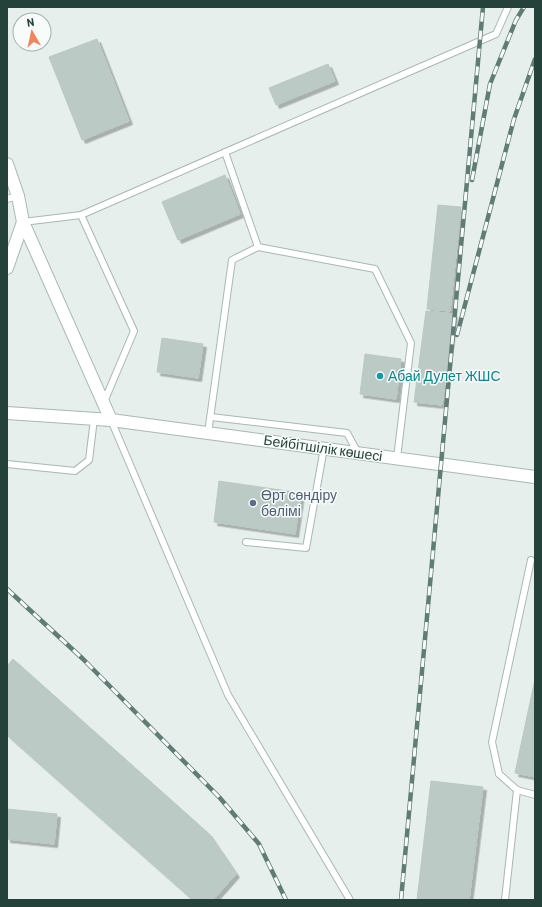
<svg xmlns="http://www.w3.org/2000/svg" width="542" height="907" font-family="Barlow,sans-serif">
	<defs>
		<filter id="shadow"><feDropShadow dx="3.5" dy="3.5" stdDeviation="0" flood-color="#0004"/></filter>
	</defs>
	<rect width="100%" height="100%" fill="#e6efeb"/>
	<!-- building -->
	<g fill="#bbcac4" stroke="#b8c9c2" filter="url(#shadow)">
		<path d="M97,39L129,121L82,140L49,57Z"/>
		<path d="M328,64L335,81L276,105L269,88Z"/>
		<path d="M225,175L240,214L178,240L162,202Z"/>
		<path d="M438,205L461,207L450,311L427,309Z"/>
		<path d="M426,311L454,314L442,405L414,402Z"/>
		<path d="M162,338L203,344L198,378L157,372Z"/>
		<path d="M365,354L401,359L396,399L360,394Z"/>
		<path d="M219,481L301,493L295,534L214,522Z"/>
		<path d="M13,659L208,833L236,874L213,900H193L7,735V666Z"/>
		<path d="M535,679V777L515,773Z"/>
		<path d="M431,781L483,787L469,900H417Z"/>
		<path d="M7,809L57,814L54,844L7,839Z"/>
	</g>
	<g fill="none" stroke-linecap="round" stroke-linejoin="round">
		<!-- service casing -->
		<g stroke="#a8b8b2" stroke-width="8">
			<g id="service">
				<path d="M225,152L258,247"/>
				<path d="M7,199L18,196"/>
				<path d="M81,215L134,331L104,402"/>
				<path d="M23,222L81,215L496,34L508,7"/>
				<path d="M211,417L347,433L358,453"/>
				<path d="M111,420L228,695L350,900"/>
				<path d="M208,433L232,260L258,247L375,269L411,343L397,458"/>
				<path d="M7,464L75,471L89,460L94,419"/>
				<path d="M246,542L306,548L324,448"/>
				<path d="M531,560L492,742L499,774L517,790L535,795"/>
				<path d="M505,900L517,790"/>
			</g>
		</g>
		<!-- tertiary casing -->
		<g stroke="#a8b8b2" stroke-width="14">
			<g id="tertiary">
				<path d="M7,164L18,196L23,222L7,268"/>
				<path d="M23,222L111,420"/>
				<path d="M7,413L111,420L535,477"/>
			</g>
		</g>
		<!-- service -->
		<use href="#service" stroke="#fff" stroke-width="6"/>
		<!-- tertiary -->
		<use href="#tertiary" stroke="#fff" stroke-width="12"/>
		<!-- rail casing -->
		<g stroke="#5f7d75" stroke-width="4.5">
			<g id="rail">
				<path d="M472,180L490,84L516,20L524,7"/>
				<path d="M457,335L514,119L535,59"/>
				<path d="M7,589L83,659L220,798L259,844L286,900"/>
				<path d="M401,900L483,7"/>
			</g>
		</g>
		<!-- rail -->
		<use href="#rail" stroke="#f7fbf9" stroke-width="3" stroke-dasharray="9" stroke-linecap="butt"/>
	</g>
	<!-- markers -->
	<circle fill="#0f9aa8" stroke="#f7fbf9" stroke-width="1.5" cx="380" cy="376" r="4"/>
	<circle fill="#5c6f8a" stroke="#f7fbf9" stroke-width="1.5" cx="253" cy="503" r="4"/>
	<g text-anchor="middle" stroke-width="3" stroke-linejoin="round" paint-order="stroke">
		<!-- culture labels -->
		<g font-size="14" fill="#0d838f" stroke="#f7fbf9" text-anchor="start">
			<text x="388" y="381">Абай Дулет ЖШС</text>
		</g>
		<!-- street labels -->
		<g font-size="14" fill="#24423a" stroke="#f7fbf9">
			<text transform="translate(323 448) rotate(8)" y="5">Бейбітшілік көшесі</text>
		</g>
		<!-- service labels -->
		<g font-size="14" fill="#4e5e75" stroke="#f7fbf9" text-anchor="start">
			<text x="261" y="500">Өрт сөндіру<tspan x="261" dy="16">бөлімі</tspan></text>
		</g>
	</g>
	<!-- border -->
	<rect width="542" height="907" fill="none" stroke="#24423a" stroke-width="16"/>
	<!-- north arrow -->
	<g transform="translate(32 32) rotate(351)"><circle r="19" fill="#f7fbf9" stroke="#a3b1ad"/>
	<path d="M0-3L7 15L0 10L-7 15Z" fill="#f4845f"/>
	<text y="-6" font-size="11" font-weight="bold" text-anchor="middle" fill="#24423a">N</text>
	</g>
</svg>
